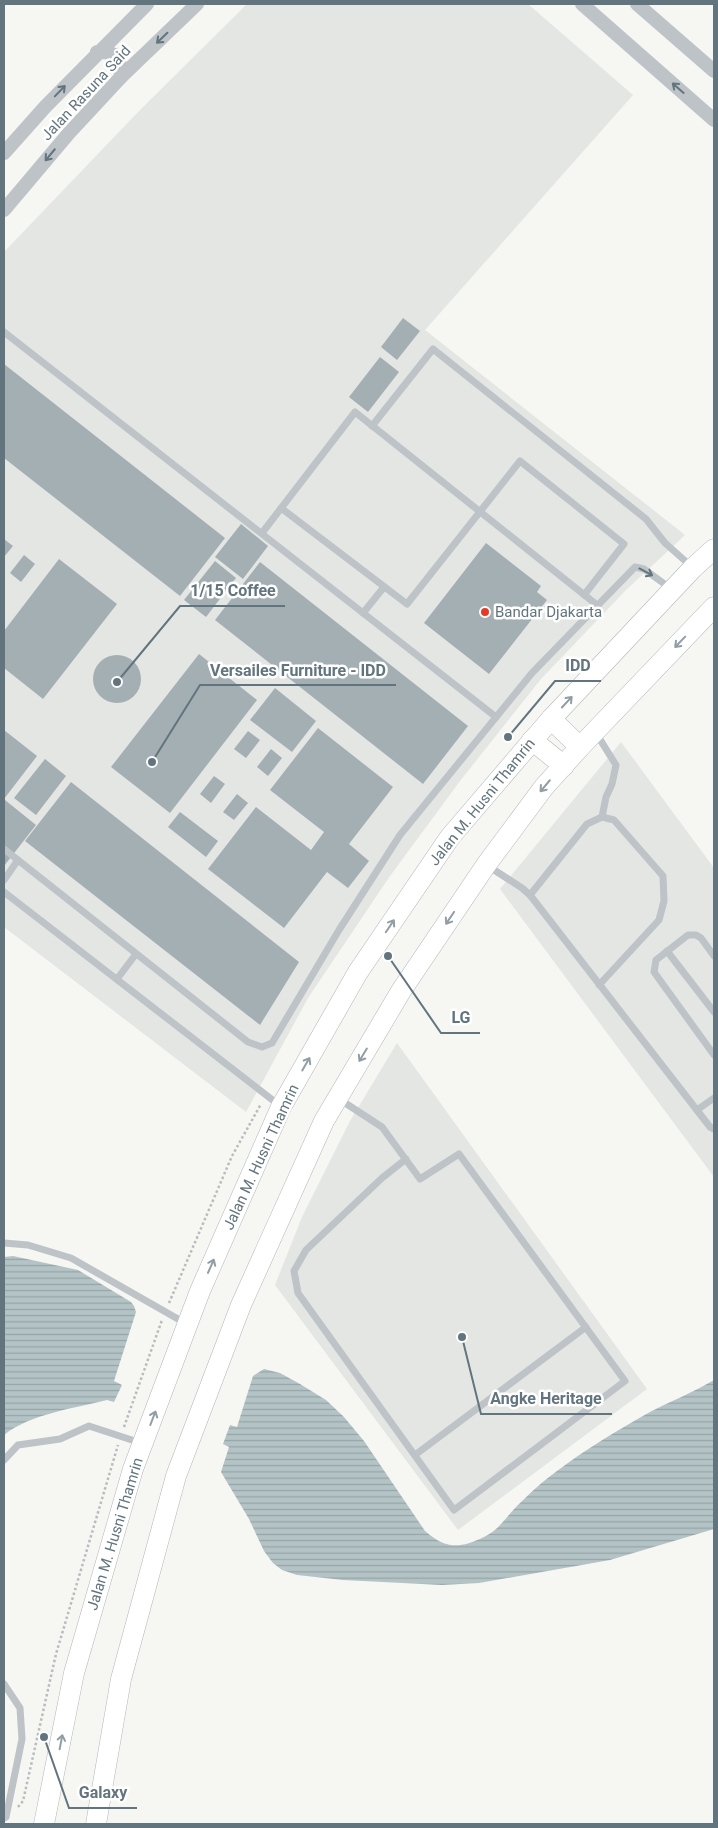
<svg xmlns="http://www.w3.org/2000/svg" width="718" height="1828" font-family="Roboto,sans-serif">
	<defs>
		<pattern id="water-rules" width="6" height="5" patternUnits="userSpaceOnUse" patternTransform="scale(1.25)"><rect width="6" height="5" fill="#b4c4c6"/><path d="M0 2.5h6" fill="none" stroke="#96a4a6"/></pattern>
	</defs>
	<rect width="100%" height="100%" fill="#f6f6f3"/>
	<!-- built -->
	<g fill="#e4e6e4">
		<path d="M247,4H528L633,95L425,330L685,535L626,590L541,679L460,781L390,876L308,998L246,1112L4,927V252L139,111Z"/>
		<path d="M621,742L714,868V1177L500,889Z"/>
		<path d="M397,1043L647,1389L458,1530L275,1285L302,1217L350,1121Z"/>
	</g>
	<!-- water -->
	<g fill="url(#water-rules)">
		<path d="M13,1256L78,1270L131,1302L134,1306L136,1312L114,1381L122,1385L114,1402L107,1400C75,1408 30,1414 4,1435V1257Z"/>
		<path d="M264,1369L280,1373L300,1384L326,1400L344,1417L364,1441L425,1531C446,1549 459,1549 484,1537C499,1530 506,1517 517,1506C529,1494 543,1481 557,1471C586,1449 618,1430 650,1412C671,1401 694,1392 714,1380V1529L610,1560L479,1583L442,1585L343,1580L297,1575L282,1570L273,1563L264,1551L249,1519L221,1472L229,1447L223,1444L230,1425L237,1427L253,1376Z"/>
	</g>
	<!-- building -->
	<g fill="#a4afb3">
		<path d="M403,318L420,331L397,360L381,347Z"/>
		<path d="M380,357L399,372L368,412L349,397Z"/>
		<path d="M4,364L225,538L180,596L4,458Z"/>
		<path d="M241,524L268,546L243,579L215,557Z"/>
		<path d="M4,539L13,546L4,557Z"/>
		<path d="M486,543L541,586L537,592L547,600L489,674L424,623Z"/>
		<path d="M24,555L35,564L21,582L10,573Z"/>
		<path d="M59,559L117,604L43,699L4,668V631Z"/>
		<path d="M215,561L236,578L206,617L184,600Z"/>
		<path d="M260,562L468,726L423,784L215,620Z"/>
		<path d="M199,654L257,700L170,813L111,767Z"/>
		<circle cx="117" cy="679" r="24"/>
		<path d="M275,688L316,721L292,752L250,720Z"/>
		<path d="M318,728L393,787L349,844L369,861L348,888L327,872L284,928L208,869L256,807L311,850L324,832L270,790Z"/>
		<path d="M4,730L37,756L4,799Z"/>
		<path d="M248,731L260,740L246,758L234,749Z"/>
		<path d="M271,749L282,758L268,776L257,767Z"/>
		<path d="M45,759L66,776L36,815L14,798Z"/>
		<path d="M214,776L225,784L211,803L200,794Z"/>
		<path d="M71,782L299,962L260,1025L25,841Z"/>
		<path d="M237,794L248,803L234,820L223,812Z"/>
		<path d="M5,800L36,825L4,866V802Z"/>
		<path d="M180,812L218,841L206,857L168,827Z"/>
	</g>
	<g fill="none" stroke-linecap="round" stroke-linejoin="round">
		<!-- secondary casing -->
		<g stroke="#b0b7ba" stroke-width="21">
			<g id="secondary">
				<path d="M551,719L580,747"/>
				<path d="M532,740L564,766"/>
				<path d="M44,1824L74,1673L133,1469L200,1291L281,1107L358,972L450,837L551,719L693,568L714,549"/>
				<path d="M96,1824L121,1679L176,1476L241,1305L324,1121L401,991L486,865L544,787L580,747L714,607"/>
			</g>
		</g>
		<!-- path -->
		<g stroke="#b8bcbe" stroke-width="2.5" stroke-dasharray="2.5 2.5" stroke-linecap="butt">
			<path d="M169,1303L232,1156L261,1104"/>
			<path d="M124,1427L162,1320"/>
			<path d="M18,1807L23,1801L56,1654L118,1445"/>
		</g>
		<!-- lane -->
		<g stroke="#bdc3c6" stroke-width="7">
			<path d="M4,332L496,717"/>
			<path d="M372,426L433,349L646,519L665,543L692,567"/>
			<path d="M281,508L407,604L520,461L624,544L584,595"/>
			<path d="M262,533L355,412L597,605"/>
			<path d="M363,613L384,587"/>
			<path d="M596,733L616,765L612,784L606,797L602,817"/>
			<path d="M4,849L248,1042L262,1047L272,1043L339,930L400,835L532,673L635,567L644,569L670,588"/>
			<path d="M488,866L522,888L530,895"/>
			<path d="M4,880L18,860"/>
			<path d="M4,892L279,1105"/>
			<path d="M667,951L714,1012"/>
			<path d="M714,956L701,938L696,935H688L656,960L654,972L714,1055"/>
			<path d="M117,979L136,954"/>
			<path d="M599,985L659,920L664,901L663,876L614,820L602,817L587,824L530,895L710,1127L714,1129"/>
			<path d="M339,1099L382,1127L420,1179L459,1154L625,1381L454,1510L298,1293L294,1271L306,1250L382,1178L406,1159"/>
			<path d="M697,1110L714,1098"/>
			<path d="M4,1243L28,1245L71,1258L185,1323"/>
			<path d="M415,1455L586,1327"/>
			<path d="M4,1460L18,1445L60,1439L89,1426L141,1443"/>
			<path d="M4,1684L20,1708L22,1739L6,1817L4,1818"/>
		</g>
		<!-- street -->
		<g stroke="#bdc3c6" stroke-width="14">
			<path d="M582,4L714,120"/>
			<path d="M637,4L714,71"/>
			<path d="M97,52C118,51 121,58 121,77"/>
			<path d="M4,153L45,107L147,4"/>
			<path d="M4,210L69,133L121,77L197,4"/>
		</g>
		<!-- secondary -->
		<use href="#secondary" stroke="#fff" stroke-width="20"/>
	</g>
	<!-- one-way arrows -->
	<defs><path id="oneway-shaft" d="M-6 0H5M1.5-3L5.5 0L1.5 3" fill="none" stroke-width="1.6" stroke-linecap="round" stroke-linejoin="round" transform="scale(1.25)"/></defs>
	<g stroke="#62757e">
		<use href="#oneway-shaft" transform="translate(162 38) rotate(136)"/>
		<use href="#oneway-shaft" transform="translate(678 88) rotate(-139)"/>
		<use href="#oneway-shaft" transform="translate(60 91) rotate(-46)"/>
		<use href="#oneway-shaft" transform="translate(50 155) rotate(130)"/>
		<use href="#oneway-shaft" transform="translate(646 572) rotate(28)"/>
	</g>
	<g stroke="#919ea5">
		<use href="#oneway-shaft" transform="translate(680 642) rotate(134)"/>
		<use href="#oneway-shaft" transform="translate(567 702) rotate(-47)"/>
		<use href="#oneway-shaft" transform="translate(545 786) rotate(130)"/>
		<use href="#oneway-shaft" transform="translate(450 918) rotate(124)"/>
		<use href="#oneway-shaft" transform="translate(390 926) rotate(-56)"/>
		<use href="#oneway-shaft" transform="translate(363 1055) rotate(121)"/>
		<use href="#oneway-shaft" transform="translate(306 1064) rotate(-60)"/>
		<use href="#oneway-shaft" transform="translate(211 1266) rotate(-66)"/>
		<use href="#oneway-shaft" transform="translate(153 1418) rotate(-69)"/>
		<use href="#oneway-shaft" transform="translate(61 1742) rotate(-79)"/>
	</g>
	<!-- markers -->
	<circle fill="#e23b28" stroke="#fff" stroke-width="2" cx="485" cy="612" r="5"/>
	<g text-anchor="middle" stroke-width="5" stroke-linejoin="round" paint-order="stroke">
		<!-- street labels -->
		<g font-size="15" fill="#62757e" stroke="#fff">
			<text transform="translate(86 93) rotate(-47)" y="5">Jalan Rasuna Said</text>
			<text transform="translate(482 802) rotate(-51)" y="5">Jalan M. Husni Thamrin</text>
			<text transform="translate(261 1157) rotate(-65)" y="5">Jalan M. Husni Thamrin</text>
			<text transform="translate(115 1534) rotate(-73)" y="5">Jalan M. Husni Thamrin</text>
		</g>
		<!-- poi labels -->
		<g font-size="15" fill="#62757e" stroke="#fff" text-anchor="start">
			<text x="495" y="617">Bandar Djakarta</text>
		</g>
	</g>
	<!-- callouts -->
	<path fill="none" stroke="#62757e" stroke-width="2" d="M117 682L180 606H285M508 737L555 681H601M152 762L200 685H396M388 956L441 1033H480M462 1337L481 1414H612M44 1737L69 1808H137"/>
	<g fill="#62757e" stroke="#fff" stroke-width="2">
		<circle cx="117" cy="682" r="5"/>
		<circle cx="508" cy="737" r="5"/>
		<circle cx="152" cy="762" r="5"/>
		<circle cx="388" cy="956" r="5"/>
		<circle cx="462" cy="1337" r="5"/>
		<circle cx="44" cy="1737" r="5"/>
	</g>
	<g font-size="16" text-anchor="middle" font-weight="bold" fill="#62757e" stroke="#fff" stroke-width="5" stroke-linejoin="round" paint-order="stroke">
		<text x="233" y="596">1/15 Coffee</text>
		<text x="578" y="671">IDD</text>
		<text x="298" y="676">Versailes Furniture - IDD</text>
		<text x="461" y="1023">LG</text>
		<text x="546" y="1404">Angke Heritage</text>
		<text x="103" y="1798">Galaxy</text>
	</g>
	<!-- border -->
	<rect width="718" height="1828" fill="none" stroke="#62757e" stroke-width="10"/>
</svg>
